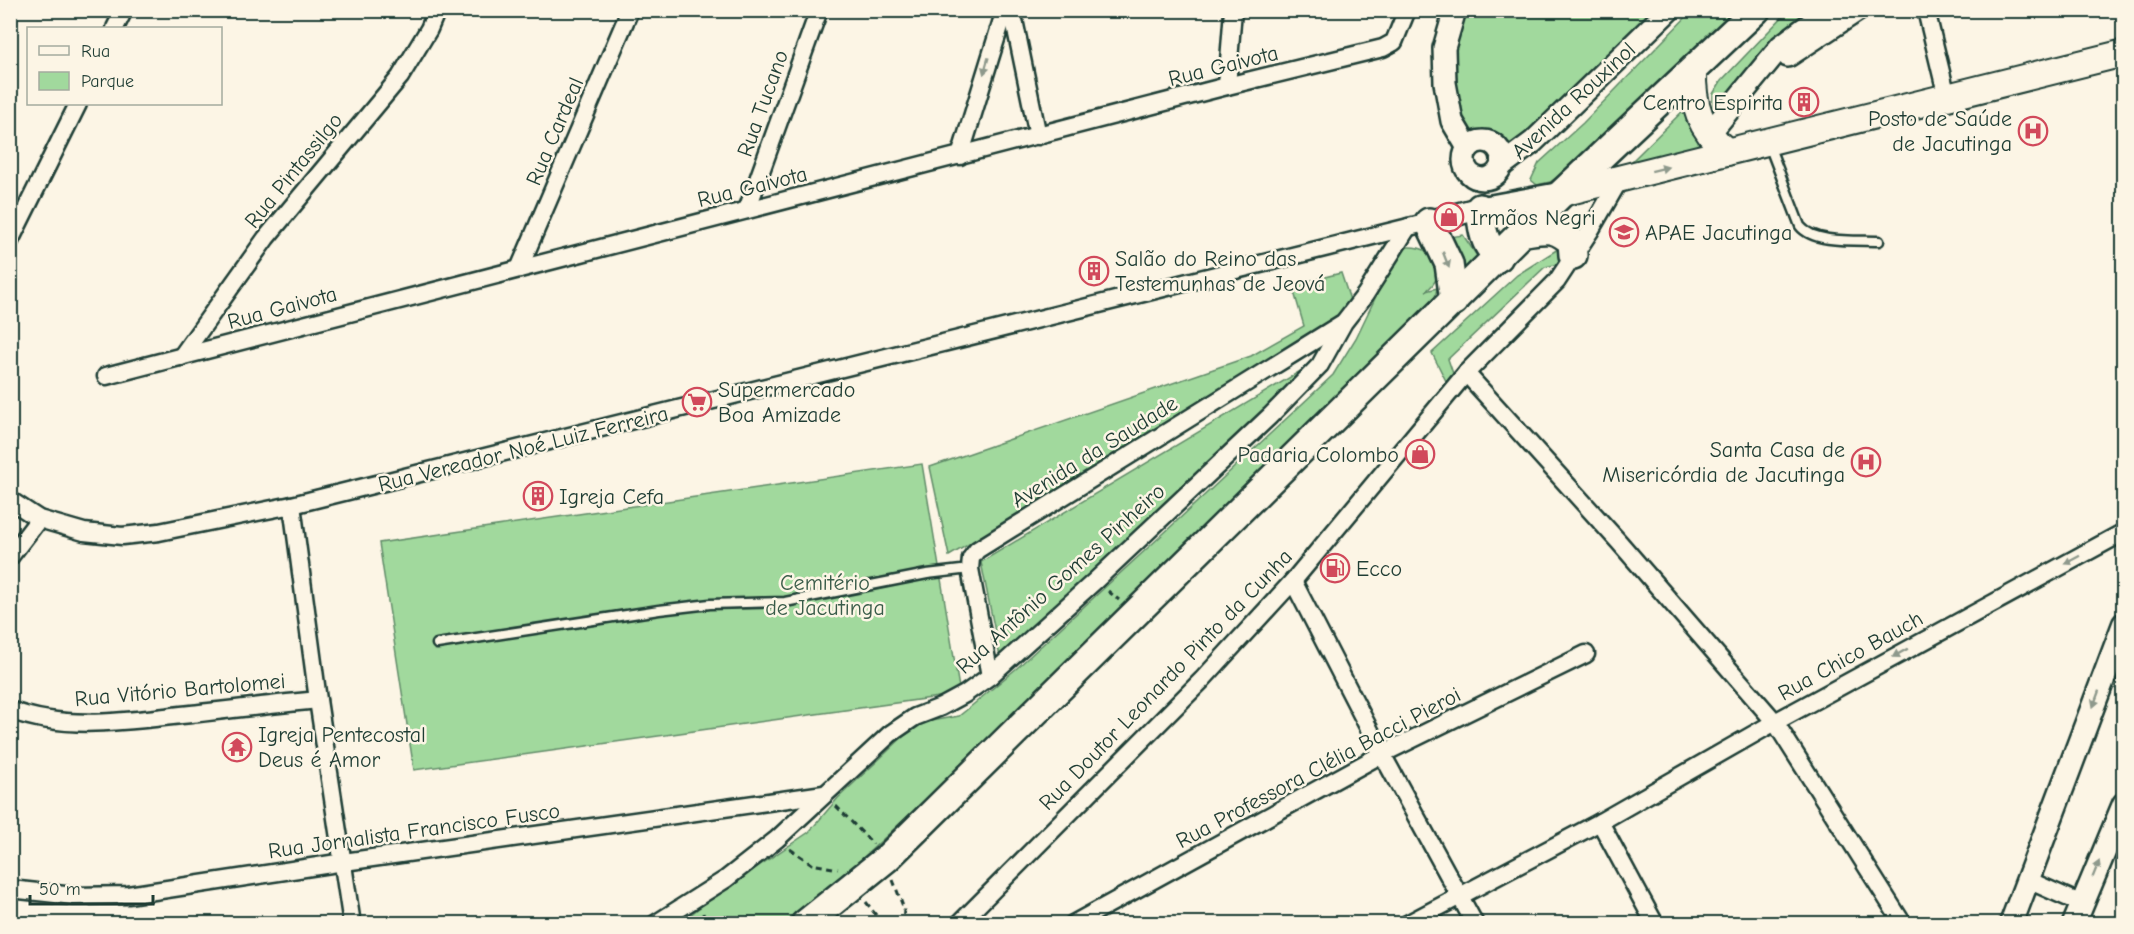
<svg xmlns="http://www.w3.org/2000/svg" width="2134" height="934" font-family="'Comic Neue',sans-serif">
	<rect width="100%" height="100%" fill="#fcf5e5"/>
	<filter id="ink" filterUnits="userSpaceOnUse"><feTurbulence type="fractalNoise" baseFrequency=".0167" numOctaves="2"/><feDisplacementMap in="SourceGraphic" scale="12" xChannelSelector="R" yChannelSelector="G"/><feConvolveMatrix kernelMatrix="1 2 1 2 8 2 1 2 1" color-interpolation-filters="sRGB"/></filter>
	<g filter="url(#ink)">
		<!-- green -->
		<g fill="#a1d99d" stroke="#608b68" stroke-width="1.5">
			<path d="M1466,11H1662L1515,150H1504L1476,142L1459,123L1451,66L1455,45Z"/>
			<path d="M1692,11H1745L1575,165L1550,182L1537,185L1531,180L1539,163L1583,123Z"/>
			<path d="M1788,11H1827L1740,92L1727,93L1721,107L1713,114V94L1721,81Z"/>
			<path d="M1691,103L1699,142L1696,150L1626,167Z"/>
			<path d="M1463,235L1483,265L1468,282L1443,238Z"/>
			<path d="M1408,247C1437,246 1449,274 1426,291L1437,288L1434,303L1249,485L1124,604L939,787L823,895L783,923L679,924L710,899L809,832L838,798L908,732L925,722L959,716L969,708L1017,668L1163,534L1333,375L1356,338L1393,261L1399,252Z"/>
			<path d="M1558,249L1564,253L1569,262L1545,267L1448,359L1457,385L1451,391L1432,353L1517,275Z"/>
			<path d="M1341,273L1355,315L949,556L930,467L1251,356L1304,326L1292,285Z"/>
			<path d="M1324,357L1001,662L981,562Z"/>
			<path d="M922,464L960,694L414,770L379,543Z"/>
		</g>
		<g fill="none" stroke-linecap="round" stroke-linejoin="round">
			<!-- service casing -->
			<g stroke="#1f3d34" stroke-width="13">
				<g id="service">
					<path d="M1769,145L1800,226C1814,244 1857,240 1879,241"/>
					<path d="M437,644L659,610L710,604L785,602L927,574L970,569"/>
				</g>
			</g>
			<!-- minor casing -->
			<g stroke="#1f3d34" stroke-width="21">
				<g id="minor">
					<path d="M1012,10L1038,136"/>
					<path d="M1926,10L1947,97"/>
					<path d="M115,28L124,10"/>
					<path d="M1227,86L1233,10"/>
					<path d="M960,156L1005,10"/>
					<path d="M747,210L819,10"/>
					<path d="M10,241L78,104"/>
					<path d="M519,269L630,10"/>
					<path d="M181,357L266,238L400,77L429,29L437,10"/>
					<path d="M1466,373L1619,542L1775,722L1903,924"/>
					<path d="M106,376L1227,86L1383,48L1394,42L1407,10"/>
					<path d="M10,500L39,519L84,532L122,536L159,532L292,505L1429,222"/>
					<path d="M292,505L318,700L352,924"/>
					<path d="M10,557L39,519"/>
					<path d="M1293,581L1382,754L1475,924"/>
					<path d="M990,676L970,569L971,558L977,550L1341,324"/>
					<path d="M10,710C67,732 133,720 191,714C234,709 276,704 318,700"/>
					<path d="M1600,822L1655,924"/>
					<path d="M2028,880L2082,904"/>
					<path d="M10,889L74,896L128,895L344,862L824,794"/>
					<path d="M655,924L726,879L777,839L890,734L915,717L941,707L965,694L990,676L1096,580L1270,416L1320,365L1344,322L1365,295L1408,227"/>
					<path d="M959,924L1202,680L1293,581L1466,373L1557,281L1590,231L1620,179"/>
					<path d="M1073,924L1382,754L1586,654"/>
					<path d="M1407,924L1600,822L1775,722L2124,532"/>
				</g>
			</g>
			<!-- tertiary casing -->
			<g stroke="#1f3d34" stroke-width="26">
				<g id="tertiary">
					<path d="M1455,10L1444,48L1445,83L1452,121L1468,148"/>
					<path d="M1788,56L1858,10"/>
					<path d="M1709,134L1781,46L1829,10"/>
					<circle cx="1483" cy="160" r="19"/>
					<path d="M1502,165L1533,142L1669,10"/>
					<path d="M1429,222L1480,208L1562,193"/>
				</g>
			</g>
			<!-- secondary casing -->
			<g stroke="#1f3d34" stroke-width="27">
				<g id="secondary">
					<path d="M2011,924L2124,624"/>
					<path d="M2074,924L2124,804"/>
				</g>
			</g>
			<!-- primary casing -->
			<g stroke="#1f3d34" stroke-width="30">
				<g id="primary">
					<path d="M1693,70C1692,105 1700,129 1727,152"/>
					<path d="M1562,193L2124,53"/>
				</g>
			</g>
			<!-- trunk casing -->
			<g stroke="#1f3d34" stroke-width="32">
				<g id="trunk">
					<path d="M1480,208C1482,227 1483,245 1499,257"/>
					<path d="M1429,222L1449,264L1454,301"/>
					<path d="M1525,232C1546,229 1555,226 1572,242L1573,255"/>
					<path d="M805,924L887,858L1562,193L1756,10"/>
				</g>
			</g>
			<!-- path -->
			<g stroke="#1f3d34" stroke-width="3" stroke-dasharray="6 4.5" stroke-linecap="butt">
				<path d="M1108,591L1119,600"/>
				<path d="M836,806L873,844"/>
				<path d="M790,849L812,864L838,869"/>
				<path d="M893,880L904,909L903,924"/>
				<path d="M866,902L879,919L886,924"/>
				<path d="M703,913L705,924"/>
			</g>
			<!-- service -->
			<use href="#service" stroke="#fcf5e5" stroke-width="8"/>
			<!-- minor -->
			<use href="#minor" stroke="#fcf5e5" stroke-width="16"/>
			<!-- tertiary -->
			<use href="#tertiary" stroke="#fcf5e5" stroke-width="21"/>
			<!-- secondary -->
			<use href="#secondary" stroke="#fcf5e5" stroke-width="22"/>
			<!-- primary -->
			<use href="#primary" stroke="#fcf5e5" stroke-width="26"/>
			<!-- trunk -->
			<use href="#trunk" stroke="#fcf5e5" stroke-width="27"/>
		</g>
		<!-- one-way arrows -->
		<defs><path id="oneway-solid" d="M-6-.8H1V-3.2L6.5 0L1 3.2V.8H-6Z" transform="scale(1.5)"/></defs>
		<g fill="#8e998c">
			<use href="#oneway-solid" transform="translate(986 66) rotate(106)"/>
			<use href="#oneway-solid" transform="translate(1660 169) rotate(-14)"/>
			<use href="#oneway-solid" transform="translate(1446 260) rotate(69)"/>
			<use href="#oneway-solid" transform="translate(2072 560) rotate(152)"/>
			<use href="#oneway-solid" transform="translate(1900 653) rotate(151)"/>
			<use href="#oneway-solid" transform="translate(2096 699) rotate(110)"/>
			<use href="#oneway-solid" transform="translate(2096 869) rotate(-68)"/>
		</g>
	</g>
	<!-- icons -->
	<defs>
		<g id="building-ring" transform="scale(1.5)"><circle r="9.5" fill="#fcf5e5" stroke="#d1495b" stroke-width="1.5"/><path d="M-4-6H4V6H1V3H-1V6H-4ZM-2.5-4.3h1.7v1.8h-1.7ZM.8-4.3h1.7v1.8H.8ZM-2.5-1h1.7V.8h-1.7ZM.8-1h1.7V.8H.8Z" fill="#d1495b"/></g>
		<g id="hospital-ring" transform="scale(1.5)"><circle r="9.5" fill="#fcf5e5" stroke="#d1495b" stroke-width="1.5"/><path d="M-5-5h3v3.5h4V-5h3V5h-3V1.5h-4V5h-3Z" fill="#d1495b"/></g>
		<g id="shop-ring" transform="scale(1.5)"><circle r="9.5" fill="#fcf5e5" stroke="#d1495b" stroke-width="1.5"/><path d="M-5-2.5h2.3a2.7 3.5 0 0 1 5.4 0H5L5.5 6h-11ZM-1.5-2.5h3a1.5 2.3 0 0 0-3 0Z" fill="#d1495b"/></g>
		<g id="school-ring" transform="scale(1.5)"><circle r="9.5" fill="#fcf5e5" stroke="#d1495b" stroke-width="1.5"/><path d="M0-5L7-2L0 1L-7-2ZM-4 1L0 2.5L4 1V4Q0 6-4 4Z" fill="#d1495b"/></g>
		<g id="supermarket-ring" transform="scale(1.5)"><circle r="9.5" fill="#fcf5e5" stroke="#d1495b" stroke-width="1.5"/><path d="M-6-5.5h2.5l.6 2H6L4.5 2H-2.5L-4.4-4H-6ZM-1.5 3.2a1.3 1.3 0 1 0 .1 0ZM3 3.2a1.3 1.3 0 1 0 .1 0Z" fill="#d1495b"/></g>
		<g id="fuel-ring" transform="scale(1.5)"><circle r="9.5" fill="#fcf5e5" stroke="#d1495b" stroke-width="1.5"/><path d="M-5.5-6h7V0h2V4h1.3V-2.5L3-4.5l.8-.8L6-3V5H2.5V1h-1V6h-7ZM-4.2-4.7v3.2H.2V-4.7Z" fill="#d1495b"/></g>
		<g id="temple-ring" transform="scale(1.5)"><circle r="9.5" fill="#fcf5e5" stroke="#d1495b" stroke-width="1.5"/><path d="M0-6L5-2H3V0L6.5 2.5H4V6H1.5V3h-3V6H-4V2.5H-6.5L-3 0V-2H-5Z" fill="#d1495b"/></g>
	</defs>
	<g fill-rule="evenodd">
		<use href="#building-ring" x="1804" y="102"/>
		<use href="#hospital-ring" x="2033" y="131"/>
		<use href="#shop-ring" x="1449" y="217"/>
		<use href="#school-ring" x="1624" y="232"/>
		<use href="#building-ring" x="1094" y="271"/>
		<use href="#supermarket-ring" x="697" y="402"/>
		<use href="#shop-ring" x="1420" y="454"/>
		<use href="#hospital-ring" x="1866" y="462"/>
		<use href="#building-ring" x="538" y="496"/>
		<use href="#fuel-ring" x="1335" y="568"/>
		<use href="#temple-ring" x="237" y="747"/>
	</g>
	<g text-anchor="middle" stroke-width="5" stroke-linejoin="round" paint-order="stroke">
		<!-- street labels -->
		<g font-size="22" fill="#1f3d34" stroke="#fcf5e5">
			<text transform="translate(1223 65) rotate(-14)" y="8">Rua Gaivota</text>
			<text transform="translate(1573 100) rotate(-43)" y="8">Avenida Rouxinol</text>
			<text transform="translate(762 103) rotate(-70)" y="8">Rua Tucano</text>
			<text transform="translate(554 131) rotate(-67)" y="8">Rua Cardeal</text>
			<text transform="translate(293 170) rotate(-51)" y="8">Rua Pintassilgo</text>
			<text transform="translate(752 186) rotate(-14)" y="8">Rua Gaivota</text>
			<text transform="translate(282 307) rotate(-15)" y="8">Rua Gaivota</text>
			<text transform="translate(523 448) rotate(-14)" y="8">Rua Vereador Noé Luiz Ferreira</text>
			<text transform="translate(1094 451) rotate(-32)" y="8">Avenida da Saudade</text>
			<text transform="translate(1060 578) rotate(-42)" y="8">Rua Antônio Gomes Pinheiro</text>
			<text transform="translate(1850 655) rotate(-29)" y="8">Rua Chico Bauch</text>
			<text transform="translate(1165 679) rotate(-46)" y="8">Rua Doutor Leonardo Pinto da Cunha</text>
			<text transform="translate(180 689) rotate(-5)" y="8">Rua Vitório Bartolomei</text>
			<text transform="translate(1318 767) rotate(-28)" y="8">Rua Professora Clélia Bacci Pieroi</text>
			<text transform="translate(414 830) rotate(-8)" y="8">Rua Jornalista Francisco Fusco</text>
		</g>
		<!-- poi labels -->
		<g font-size="22" fill="#1f3d34" stroke="#fcf5e5" text-anchor="start">
			<text x="1783" y="110" text-anchor="end">Centro Espirita</text>
			<text x="2012" y="126" text-anchor="end">Posto de Saúde<tspan x="2012" dy="25">de Jacutinga</tspan></text>
			<text x="1470" y="225">Irmãos Negri</text>
			<text x="1645" y="240">APAE Jacutinga</text>
			<text x="1115" y="266">Salão do Reino das<tspan x="1115" dy="25">Testemunhas de Jeová</tspan></text>
			<text x="718" y="397">Supermercado<tspan x="718" dy="25">Boa Amizade</tspan></text>
			<text x="1845" y="457" text-anchor="end">Santa Casa de<tspan x="1845" dy="25">Misericórdia de Jacutinga</tspan></text>
			<text x="1399" y="462" text-anchor="end">Padaria Colombo</text>
			<text x="559" y="504">Igreja Cefa</text>
			<text x="1356" y="576">Ecco</text>
			<text x="258" y="742">Igreja Pentecostal<tspan x="258" dy="25">Deus é Amor</tspan></text>
		</g>
		<!-- park labels -->
		<g font-size="22" fill="#395c49" stroke="#fcf5e5">
			<text x="825" y="590">Cemitério<tspan x="825" dy="25">de Jacutinga</tspan></text>
		</g>
	</g>
	<!-- margin -->
	<rect width="2134" height="934" fill="none" stroke="#fcf5e5" stroke-width="36"/>
	<rect x="18" y="18" width="2098" height="898" fill="none" stroke="#1f3d34" stroke-width="2" filter="url(#ink)"/>
	<!-- legend -->
	<rect x="27" y="27" width="195" height="78" fill="#fcf5e5" stroke="#a4ab9e" stroke-width="1.5"/>
	<rect x="39" y="46" width="30" height="9" fill="#fcf5e5" stroke="#a4ab9e" stroke-width="1.5"/>
	<text x="81" y="57" font-size="18" fill="#1f3d34">Rua</text>
	<rect x="39" y="72" width="30" height="18" fill="#a1d99d" stroke="#a4ab9e" stroke-width="1.5"/>
	<text x="81" y="87" font-size="18" fill="#1f3d34">Parque</text>
	<!-- scale -->
	<path d="M30 895v9h123v-9" fill="none" stroke="#1f3d34" stroke-width="3"/>
	<text x="39" y="895" font-size="18" fill="#1f3d34" stroke="#fcf5e5" stroke-width="4.5" paint-order="stroke">50 m</text>
</svg>
